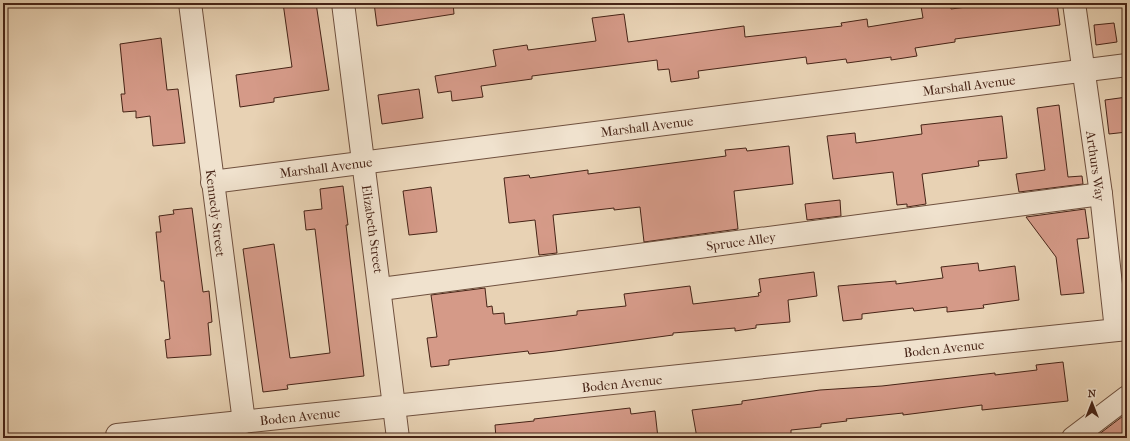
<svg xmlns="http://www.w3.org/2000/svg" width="1130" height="441" font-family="'IM FELL French Canon',serif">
	<rect width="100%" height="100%" fill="#e8d2b4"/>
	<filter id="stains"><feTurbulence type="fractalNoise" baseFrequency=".005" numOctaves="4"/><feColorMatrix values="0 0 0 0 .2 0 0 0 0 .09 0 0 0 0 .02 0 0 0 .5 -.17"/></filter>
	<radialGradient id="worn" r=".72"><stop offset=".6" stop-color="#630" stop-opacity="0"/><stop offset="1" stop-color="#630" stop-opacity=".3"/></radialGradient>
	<!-- building -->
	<g fill="#d59a88" stroke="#472417">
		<path d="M283,3H316L329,90L274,98V102L240,107L236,75L292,67Z"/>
		<path d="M374,3H453L454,14L377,26Z"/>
		<path d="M942,3H950L951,9L998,3H1002L1003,7L1031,3H1057L1060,25L955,39V42L915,48L917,56L891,60V57L847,63L846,59L807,64L806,57L698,71L699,78L671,82L669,69L658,70L657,60L532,76V79L481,86L483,97L452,101L451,91L438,93L435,76L496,66L493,50L527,45L528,50L596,41L592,18L624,14L628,42L744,26L745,37L842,26L841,23L867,19L868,27L923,18L921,6Z"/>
		<path d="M1114,23L1117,42L1096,45L1094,25Z"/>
		<path d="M161,38L167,90L178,89L185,143L153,146L150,116L136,118V111L123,112L121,94H125L120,44Z"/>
		<path d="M419,89L423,118L382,124L378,95Z"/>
		<path d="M1127,97V132L1109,134L1105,100Z"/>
		<path d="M1059,105L1068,177L1082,176L1083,184L1019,192L1016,174L1045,170L1037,108Z"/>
		<path d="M1002,116L1007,158L978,161L979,166L922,174L926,204L907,207V204L897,205L893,172L833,179L827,136L855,133L856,143L922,134L921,125Z"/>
		<path d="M789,146L793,184L734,191L738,229L644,242L640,207L614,210V208L553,215L557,253L539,255L535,220L509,223L504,178L529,175L530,178L588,170V174L726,156L725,150L746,148L747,151Z"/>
		<path d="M343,186L348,225H346L364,376L287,385L288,389L263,392L243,249L274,244L290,358L330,353L315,229L306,230L304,211L322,209L320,189Z"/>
		<path d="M431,187L437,232L409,235L403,191Z"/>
		<path d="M840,200L841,216L807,220L805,204Z"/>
		<path d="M192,208L203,292L209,291L212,322L208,323L211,355L167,358L165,340L170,339L164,281H161L156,232H161L159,216L174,214L173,210Z"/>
		<path d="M1085,209L1089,238L1077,239L1084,293L1061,295L1056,257L1026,217Z"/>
		<path d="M978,263L979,271L1015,266L1019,300L983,305L984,308L947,312V307L914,311L913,308L862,314V319L843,321L838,286L896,281V284L943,278L941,267Z"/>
		<path d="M814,272L817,296L788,300L790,322L756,325V328L735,331V328L673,333V335L555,351L529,354L528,351L449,360V365L431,367L427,338L437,337L431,295L485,288L487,307L492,306L493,314L504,313L505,324L577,315V311L626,306L624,294L690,286L693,304L759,296L758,293L761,292L759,279Z"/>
		<path d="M1063,362L1068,401L982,410V405L903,415V413L846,419L847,421L821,424V427L791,430V436L772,438H697L692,410L742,404V401L820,390L882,386L995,373V375L1037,370L1036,365Z"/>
		<path d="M630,408L631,414L655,411L658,438H496L495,425L534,421V419Z"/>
		<path d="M1127,413V438H1094Z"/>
	</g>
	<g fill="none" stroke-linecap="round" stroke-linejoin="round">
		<!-- minor casing -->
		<g stroke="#6f503e" stroke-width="24">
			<g id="minor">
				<path d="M190,3L244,422"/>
				<path d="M343,3L398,438"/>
				<path d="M1074,3L1101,194L1116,330"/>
				<path d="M212,182L1127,65"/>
				<path d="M381,289L1101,194"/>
				<path d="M117,435L1127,329"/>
				<path d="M1073,438L1127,397"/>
			</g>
		</g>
		<!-- minor -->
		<use href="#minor" stroke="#f0e2ce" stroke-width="22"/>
		<!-- rail -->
		<path stroke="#472417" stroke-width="3" stroke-dasharray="7 7" stroke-linecap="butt" d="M3,406L4,438"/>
	</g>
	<g text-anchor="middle" stroke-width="3" stroke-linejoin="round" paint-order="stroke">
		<!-- street labels -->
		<g font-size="13" fill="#472417" stroke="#f0e2ce">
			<text transform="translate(969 85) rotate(-7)" y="5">Marshall Avenue</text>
			<text transform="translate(647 126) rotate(-7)" y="5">Marshall Avenue</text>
			<text transform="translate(1096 166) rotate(82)" y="5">Arthurs Way</text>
			<text transform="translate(326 167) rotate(-7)" y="5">Marshall Avenue</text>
			<text transform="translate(216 213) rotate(83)" y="5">Kennedy Street</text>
			<text transform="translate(373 229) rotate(82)" y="5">Elizabeth Street</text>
			<text transform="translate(741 241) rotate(-8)" y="5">Spruce Alley</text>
			<text transform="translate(944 348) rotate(-6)" y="5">Boden Avenue</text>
			<text transform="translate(622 383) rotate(-6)" y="5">Boden Avenue</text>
			<text transform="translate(300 416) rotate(-6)" y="5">Boden Avenue</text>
		</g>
	</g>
	<!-- margin -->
	<rect width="1130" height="441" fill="none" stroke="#e8d2b4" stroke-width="16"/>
	<rect x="4" y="4" width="1122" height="433" fill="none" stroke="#472417" stroke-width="2"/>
	<rect x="8" y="8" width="1114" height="425" fill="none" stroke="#472417"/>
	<!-- north arrow -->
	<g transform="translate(1092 403)" stroke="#f0e2ce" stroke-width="3" paint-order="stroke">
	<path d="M0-3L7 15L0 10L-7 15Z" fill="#472417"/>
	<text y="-6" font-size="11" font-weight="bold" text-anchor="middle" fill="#472417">N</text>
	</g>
	<rect width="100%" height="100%" filter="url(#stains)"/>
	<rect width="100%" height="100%" fill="url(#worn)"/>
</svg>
